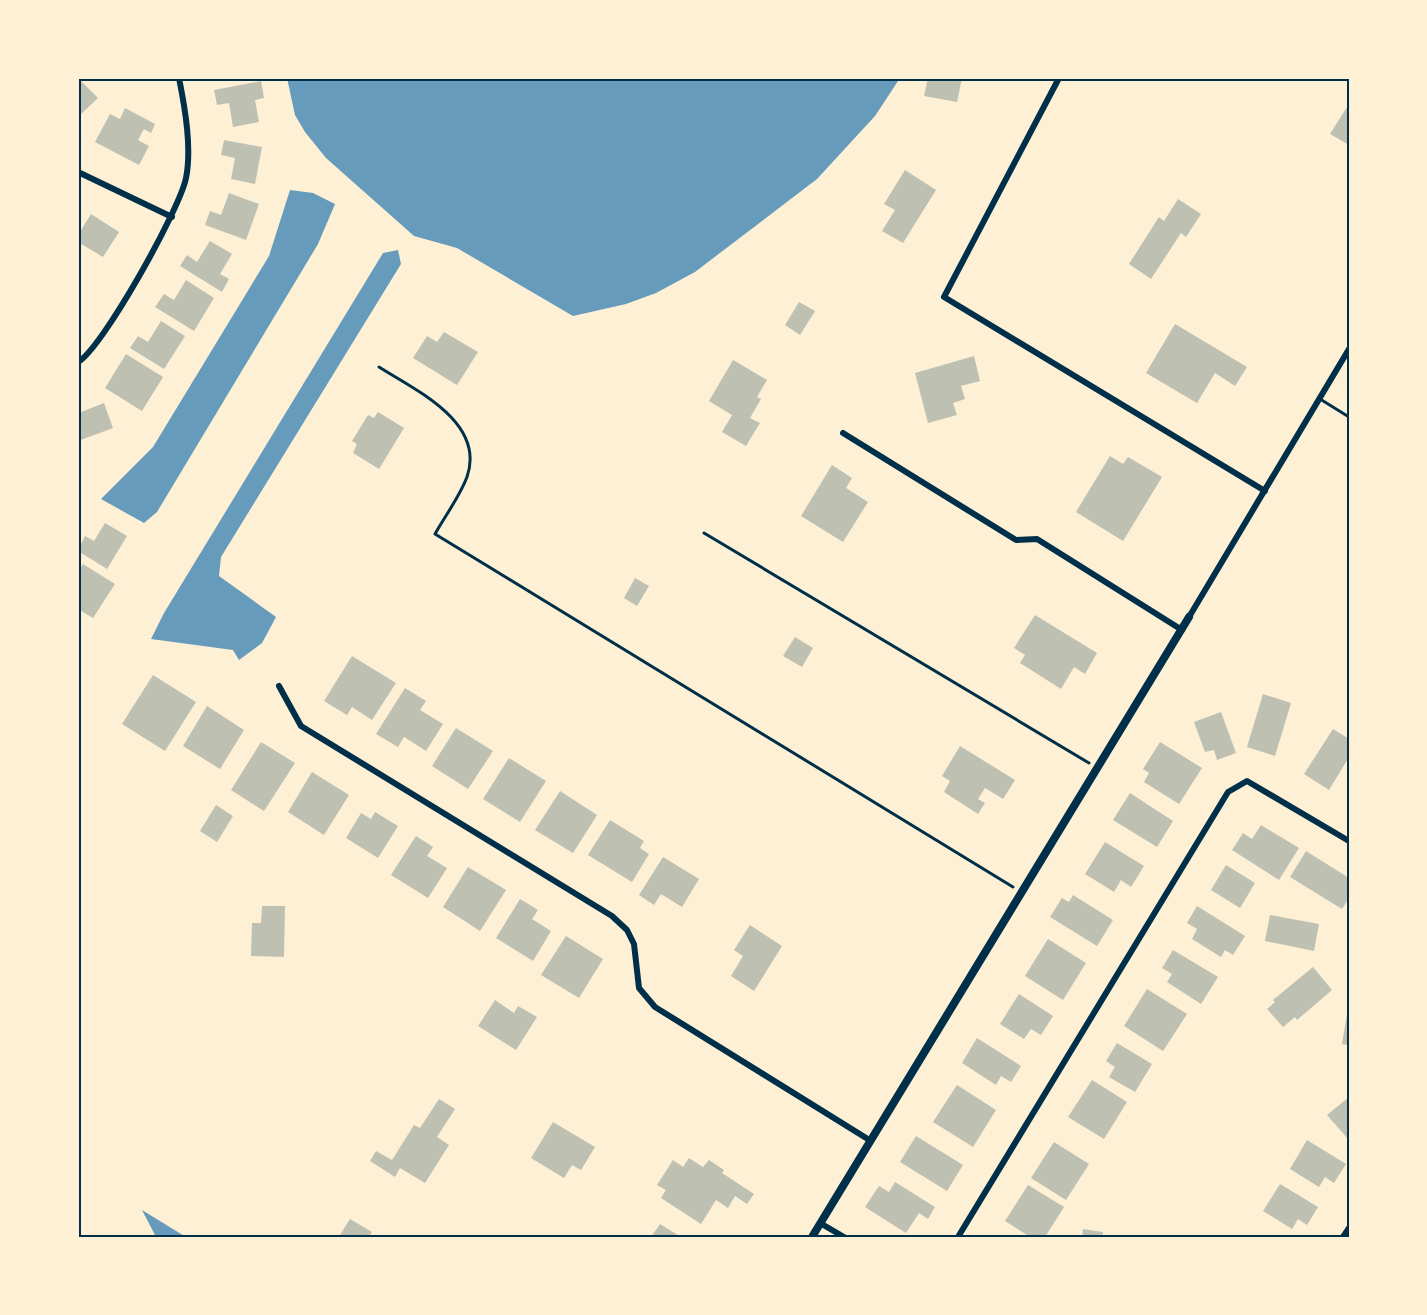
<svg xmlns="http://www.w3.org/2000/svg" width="1427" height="1315" font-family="'Open Sans',sans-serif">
	<rect width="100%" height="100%" fill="#fdf0d5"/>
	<!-- water -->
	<g fill="#669bbc">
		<path d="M287,78H900L875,116L817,179L695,272L656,293L626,304L573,316L457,248L414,236L326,158L305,132L295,115Z"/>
		<path d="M290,190L313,193L335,204L318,244L157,512L144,523L101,499L153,447L269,256Z"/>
		<path d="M398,250L401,264L221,557L219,576L276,617L262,643L239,660L233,650L151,639L164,613L383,253Z"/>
		<path d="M142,1210L186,1237H156Z"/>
	</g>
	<!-- building -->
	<g fill="#bec0b2">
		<path d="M78,78L98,98L78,117Z"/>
		<path d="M928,78H962L957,102L924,96Z"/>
		<path d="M261,81L264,98L255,100L259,122L233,127L229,103L217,105L214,90Z"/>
		<path d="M1349,104V145L1330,134Z"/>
		<path d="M125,108L155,124L151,133L144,129L138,140L149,146L139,165L95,142L110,114L120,119Z"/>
		<path d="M224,140L262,147L255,184L231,179L235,158L221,155Z"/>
		<path d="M905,170L936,190L903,243L882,231L895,210L884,204Z"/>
		<path d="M229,193L259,204L246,240L205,225L210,211L221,215Z"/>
		<path d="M1178,199L1201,214L1186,237L1181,233L1151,279L1129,264L1159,217L1164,221Z"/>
		<path d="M91,214L119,232L103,257L78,242V235Z"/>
		<path d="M210,241L232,254L220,274L229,279L222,292L180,266L187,255L197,262Z"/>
		<path d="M186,280L214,298L194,331L155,307L164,294L174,300Z"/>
		<path d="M799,302L815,311L800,335L785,325Z"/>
		<path d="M161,321L185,336L164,369L130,348L138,336L148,342Z"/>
		<path d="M1175,324L1247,367L1235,386L1215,373L1197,403L1146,373Z"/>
		<path d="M444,332L478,352L457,385L413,358L427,336L437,342Z"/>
		<path d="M126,354L163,377L142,411L105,388Z"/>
		<path d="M974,356L980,381L961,386L965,399L953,403L957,415L928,423L915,373Z"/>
		<path d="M733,360L767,380L757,397L761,399L750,418L760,423L746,446L722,432L732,415L709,401Z"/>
		<path d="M104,403L113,428L78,441V404L81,412Z"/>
		<path d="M378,412L404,428L379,469L353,453L357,444L352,441L368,415L374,418Z"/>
		<path d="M1110,456L1123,464L1128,457L1162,477L1123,541L1076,512Z"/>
		<path d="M832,465L852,478L846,488L868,502L843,542L801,516Z"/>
		<path d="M105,523L127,536L107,569L78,551L85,536L94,541Z"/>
		<path d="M83,564L115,584L93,618L78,609V594L81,588L78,586V572Z"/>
		<path d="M635,578L649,586L637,606L624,598Z"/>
		<path d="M1035,615L1097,653L1085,674L1074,667L1061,689L1020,663L1025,655L1014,648Z"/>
		<path d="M795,637L813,648L802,667L783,656Z"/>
		<path d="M352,656L396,683L372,720L352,707L347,715L324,701Z"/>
		<path d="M153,675L196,702L165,751L122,724Z"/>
		<path d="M405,688L426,701L420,710L443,724L426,751L404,737L398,747L376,734Z"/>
		<path d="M1263,694L1291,703L1275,756L1247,747Z"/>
		<path d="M207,706L244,730L220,769L183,746Z"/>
		<path d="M1221,712L1236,753L1217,760L1214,750L1205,752L1194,722Z"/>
		<path d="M456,728L493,751L468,789L432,766Z"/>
		<path d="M1333,729L1349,739V757L1329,790L1304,774Z"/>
		<path d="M261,742L295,763L264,811L231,790Z"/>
		<path d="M1160,742L1202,768L1179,804L1144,782L1149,773L1143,769Z"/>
		<path d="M960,746L1015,780L1003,799L985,788L978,799L985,803L978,814L944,792L950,781L942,776Z"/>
		<path d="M509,758L546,781L520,822L483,799Z"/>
		<path d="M312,772L349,795L324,835L288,812Z"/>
		<path d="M560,791L597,815L573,853L535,830Z"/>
		<path d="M1130,793L1173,821L1157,847L1113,820Z"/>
		<path d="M216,805L233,816L217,842L200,831Z"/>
		<path d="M375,812L398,826L378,858L346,838L361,813L371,819Z"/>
		<path d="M610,820L644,841L640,848L649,854L632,882L588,855Z"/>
		<path d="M1261,825L1299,848L1279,880L1232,850L1243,833L1252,839Z"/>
		<path d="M416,836L433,847L427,856L447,868L428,898L391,875Z"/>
		<path d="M1105,842L1144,866L1131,887L1121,880L1114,892L1085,874Z"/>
		<path d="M1306,851L1349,878V898L1342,909L1290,877Z"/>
		<path d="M663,857L699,879L682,907L661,894L654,905L639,895Z"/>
		<path d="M1226,865L1255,883L1240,908L1211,890Z"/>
		<path d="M468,867L506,890L480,931L443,907Z"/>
		<path d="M1073,895L1113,920L1097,946L1050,917L1062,898L1069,902Z"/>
		<path d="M520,899L538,910L532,919L551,931L533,961L496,938Z"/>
		<path d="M262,906H285L284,957L251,956L252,923H261Z"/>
		<path d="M1197,906L1245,936L1233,955L1225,950L1221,957L1192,939L1197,929L1187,923Z"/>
		<path d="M1270,915L1319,924L1314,951L1265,941Z"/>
		<path d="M750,925L782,946L754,991L731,976L743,956L734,950Z"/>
		<path d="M566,936L603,959L579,998L541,975Z"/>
		<path d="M1048,939L1086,963L1063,1000L1025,976Z"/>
		<path d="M1173,950L1218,977L1201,1004L1167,982L1172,974L1162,968Z"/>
		<path d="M1313,967L1332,990L1297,1020L1295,1017L1283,1027L1267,1009L1275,1002L1273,1000Z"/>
		<path d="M1147,989L1187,1014L1163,1051L1124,1026Z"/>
		<path d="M1019,994L1053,1016L1041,1035L1031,1029L1024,1039L1000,1024Z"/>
		<path d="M495,1000L514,1013L518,1006L537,1017L516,1050L478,1026Z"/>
		<path d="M1348,1008H1349V1045L1342,1044Z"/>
		<path d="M977,1038L1021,1066L1011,1082L1001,1076L996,1085L962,1063Z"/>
		<path d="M1117,1043L1152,1064L1135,1092L1109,1077L1115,1067L1106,1061Z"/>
		<path d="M1092,1080L1127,1102L1104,1139L1068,1117Z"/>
		<path d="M957,1085L996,1110L973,1147L933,1122Z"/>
		<path d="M1349,1097V1140L1327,1115Z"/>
		<path d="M439,1099L455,1109L437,1137L449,1145L425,1183L400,1168L395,1177L370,1161L376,1151L392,1160L414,1125L420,1128Z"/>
		<path d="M553,1122L595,1147L581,1170L572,1165L564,1178L531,1158Z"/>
		<path d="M916,1136L963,1165L947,1191L900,1162Z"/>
		<path d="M1307,1140L1346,1164L1334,1183L1325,1177L1319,1187L1290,1169Z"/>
		<path d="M1054,1142L1089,1164L1066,1200L1031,1178Z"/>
		<path d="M689,1158L703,1167L709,1160L724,1170L722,1173L754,1194L747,1204L735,1196L728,1208L716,1200L701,1224L661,1198L666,1190L657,1185L673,1160L683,1167Z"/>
		<path d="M895,1182L935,1207L928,1219L919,1213L906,1233L865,1207L879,1186L889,1192Z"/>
		<path d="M1280,1184L1318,1207L1307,1225L1298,1219L1292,1229L1263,1211Z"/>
		<path d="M1028,1185L1064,1207L1045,1237H1030L1005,1221Z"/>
		<path d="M350,1219L372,1232L369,1237L340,1235Z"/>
		<path d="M660,1224L681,1237H651Z"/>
		<path d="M1083,1229L1103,1232L1102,1237H1082Z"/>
	</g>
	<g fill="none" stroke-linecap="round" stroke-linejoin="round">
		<!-- path -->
		<g stroke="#003049" stroke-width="3">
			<path d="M379,367C415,390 486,422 467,477C460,496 445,516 435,534L1013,887"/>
			<path d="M704,533L1089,763"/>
		</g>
		<!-- service -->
		<path stroke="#003049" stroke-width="3" d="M1320,399L1349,417"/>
		<!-- minor -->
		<g stroke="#003049" stroke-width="6">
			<path d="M1059,78L944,297L1265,491"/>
			<path d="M78,172L172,217"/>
			<path d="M78,362C102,349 180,209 186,178C192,148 185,108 179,78"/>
			<path d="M843,433L1016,540L1037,539L1182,630"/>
			<path d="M1189,617L1349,349"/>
			<path d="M279,686L301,726L612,916L627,930L634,944L639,988L655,1007L871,1141"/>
			<path d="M820,1223L844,1237"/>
			<path d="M958,1237L1228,792L1247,781L1349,841"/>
			<path d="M1343,1237L1349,1228"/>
		</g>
		<!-- tertiary -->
		<path stroke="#003049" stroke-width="8" d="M812,1237L1189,617"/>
	</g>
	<!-- border -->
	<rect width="1427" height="1315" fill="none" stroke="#fdf0d5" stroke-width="159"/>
	<rect x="80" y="80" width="1268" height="1156" fill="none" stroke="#003049" stroke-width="2"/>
</svg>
